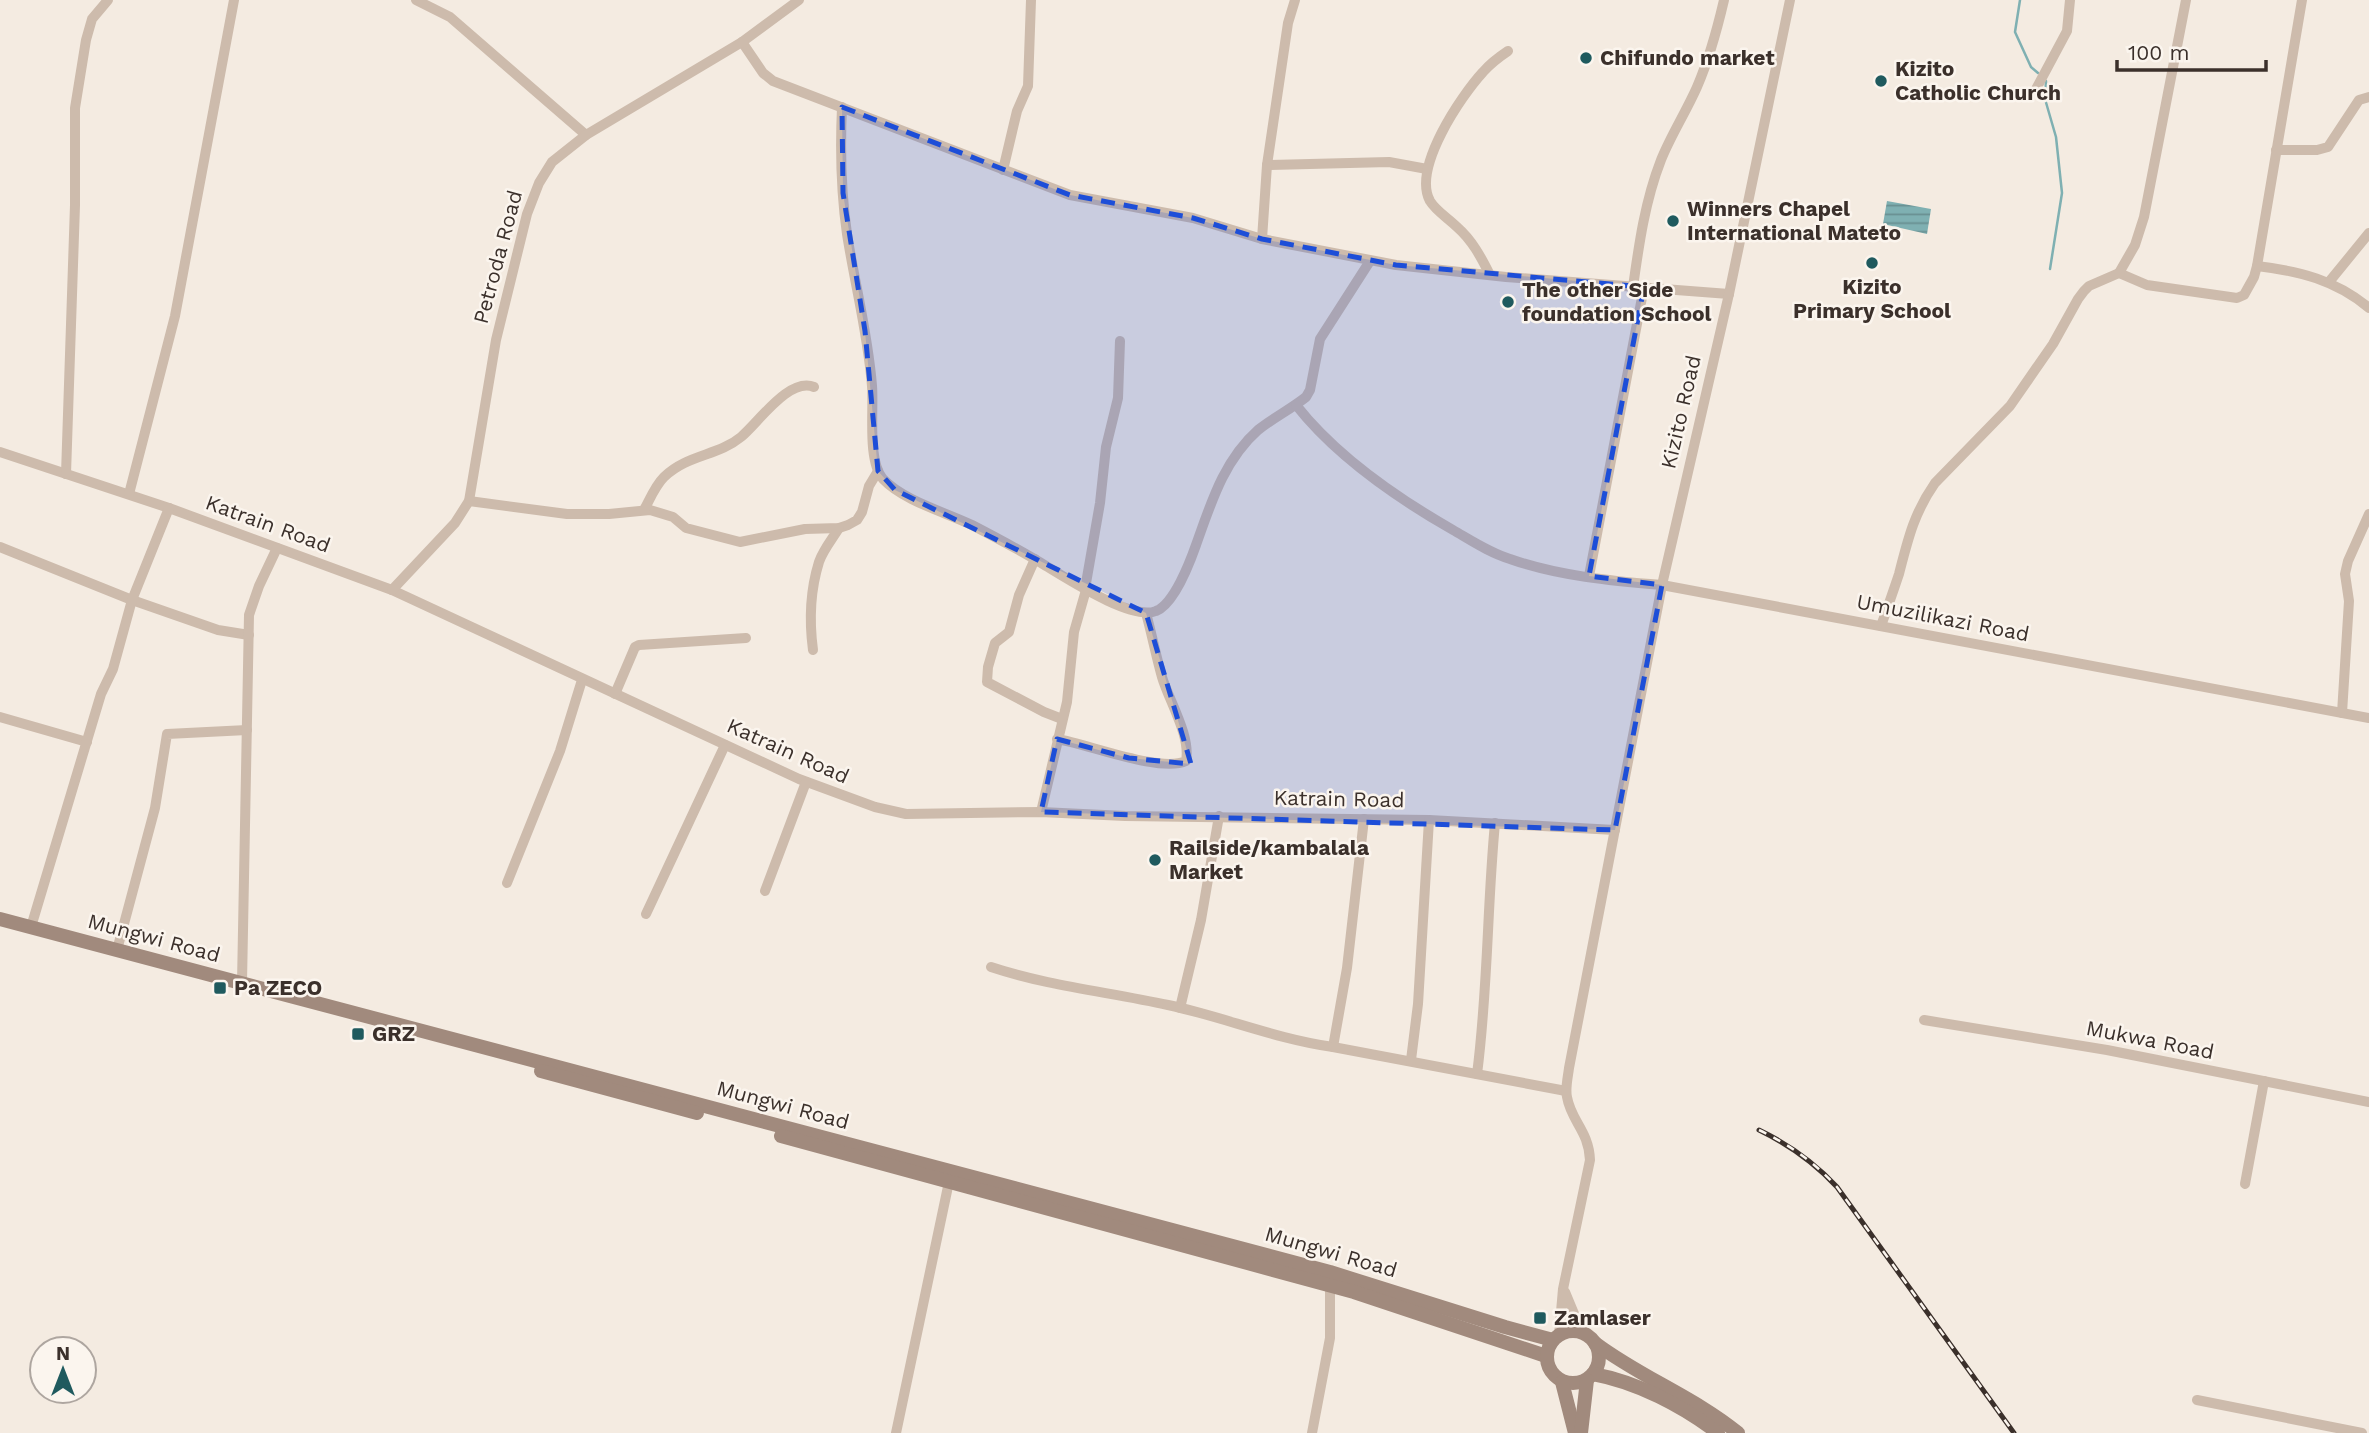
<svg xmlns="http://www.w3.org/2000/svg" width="2369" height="1433" font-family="'Work Sans',sans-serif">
	<defs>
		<pattern id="water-rules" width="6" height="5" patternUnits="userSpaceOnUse" patternTransform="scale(1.75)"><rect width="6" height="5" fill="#7fb0b2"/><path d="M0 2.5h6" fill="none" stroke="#699091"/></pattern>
	</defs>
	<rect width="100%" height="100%" fill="#f4ebe1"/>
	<!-- water -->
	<path fill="url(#water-rules)" d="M1887,201L1931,209L1927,234L1883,224Z"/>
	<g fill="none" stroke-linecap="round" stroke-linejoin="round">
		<!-- stream -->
		<g stroke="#7fb0b2" stroke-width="2.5">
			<path d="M2020,0L2015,32L2031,67L2038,73"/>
			<path d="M2046,81L2045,99L2056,137L2062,193L2050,269"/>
		</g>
		<!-- street -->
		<g stroke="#cdbbac" stroke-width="10">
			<path d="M416,0L450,17L586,135"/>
			<path d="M2302,0L2257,266C2299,271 2336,280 2369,308"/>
			<path d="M742,42L763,73L773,81L1070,195L1193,218L1262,239L1396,265L1506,277L1729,294"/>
			<path d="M2036,89L2067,31L2070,0"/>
			<path d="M842,107C840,150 841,192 847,234C855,285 868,334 872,386C874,409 867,461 883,479C904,501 945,512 972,525C997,538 1022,551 1046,566C1068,579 1132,621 1156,611C1174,604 1190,562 1196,545C1211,503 1224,460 1258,430C1273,418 1291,409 1306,397L1310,390L1320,339L1370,261"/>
			<path d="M2276,150H2317L2328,147L2359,100L2369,97"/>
			<path d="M1267,165L1389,162L1427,169"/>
			<path d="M1003,170L1017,111L1028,86L1031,0"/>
			<path d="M1262,239L1267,165L1288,23L1295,0"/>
			<path d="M2119,273L2147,285L2237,298L2244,295L2254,277L2257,266"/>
			<path d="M1490,275C1481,257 1472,240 1457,227C1448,218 1436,211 1430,201C1412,168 1461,96 1483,72C1490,64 1499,57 1508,51"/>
			<path d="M2329,282L2369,233"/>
			<path d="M1633,287C1639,244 1645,201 1661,160C1671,135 1686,112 1697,87C1709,59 1717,30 1724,0"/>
			<path d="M1296,405C1336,456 1397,498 1453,530C1472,541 1490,553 1510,559C1558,576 1612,581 1662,585L2369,718"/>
			<path d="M0,452L169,508L392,590L799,779L875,807L906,814L1041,812L1125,816L1429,820L1615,830"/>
			<path d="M66,474L75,205V108L86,40L92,19L108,0"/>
			<path d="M129,494L175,316L234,0"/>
			<path d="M469,501L567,514H609L650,510L673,517L686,528L740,542L805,529L839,528L848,525L857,520L862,512L869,486L878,471"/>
			<path d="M644,510C650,499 655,486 664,477C688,454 718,456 741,437C759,422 789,377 814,387"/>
			<path d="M0,547L132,600L218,630L249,635"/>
			<path d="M1035,559L1019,595L1009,632L995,643L988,667L987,682L1044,712L1062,719"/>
			<path d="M1589,576L1644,287"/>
			<path d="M1085,589L1100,503L1106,447L1118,398L1120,341"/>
			<path d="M392,590L455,523L469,501L496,340L527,214L539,183L552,162L586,135L742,42L799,0"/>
			<path d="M1881,626C1887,609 1893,592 1899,574C1908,539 1914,513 1935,483L2010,406L2053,344L2078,299L2084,291L2089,286L2119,273L2135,245L2144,217L2186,0"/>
			<path d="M813,650C809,620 810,591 819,562C823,550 833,538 839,528"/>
			<path d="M615,694L635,647L639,645L746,638"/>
			<path d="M2342,713L2349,601L2345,574L2348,561L2369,514"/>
			<path d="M0,717L87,742"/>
			<path d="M1057,739C1088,744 1160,773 1186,761C1191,736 1169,701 1162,677C1156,656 1152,635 1146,613"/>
			<path d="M1041,812L1067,702L1074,632L1086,590"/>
			<path d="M507,883L560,751L582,680"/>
			<path d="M765,891L806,782"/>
			<path d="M646,914L725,745"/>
			<path d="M31,927L101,694L113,669L132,600L169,508"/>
			<path d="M117,950L155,808L167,734L247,730"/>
			<path d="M991,967C1048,986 1109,992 1168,1005C1224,1017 1276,1039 1333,1047L1347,968L1364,819"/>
			<path d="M242,983L249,615L259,586L277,548"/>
			<path d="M1180,1008L1201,920L1219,816"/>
			<path d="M1924,1020L2107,1050L2369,1102"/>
			<path d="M1333,1047L1566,1091"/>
			<path d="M1411,1060L1418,1004L1429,820"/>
			<path d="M1477,1074C1488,991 1487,907 1495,823"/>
			<path d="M2245,1184L2264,1081"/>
			<path d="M1565,1292L1582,1333"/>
			<path d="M1559,1335L1563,1289L1590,1160C1589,1131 1571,1121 1567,1097C1565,1088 1568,1077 1569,1068L1662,585L1729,294L1790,0"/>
			<path d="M2197,1400L2362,1433"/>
			<path d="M896,1433L950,1177"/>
			<path d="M1312,1433L1330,1338V1285"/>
		</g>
		<!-- secondary -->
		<g stroke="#a18a7d" stroke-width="14">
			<path d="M0,919L1225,1244L1330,1272L1505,1327L1553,1340"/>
			<path d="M541,1071L697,1113"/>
			<path d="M781,1136L1354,1292L1546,1356"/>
			<circle cx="1573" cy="1357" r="26"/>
			<path d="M1595,1343C1640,1377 1694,1397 1738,1433"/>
			<path d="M1593,1374C1637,1382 1683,1406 1718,1433"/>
			<path d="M1562,1382L1575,1433"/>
			<path d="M1581,1433L1587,1380"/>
		</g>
		<!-- rail casing -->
		<g stroke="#3b302b" stroke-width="5">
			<path id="rail" d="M1759,1130C1790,1145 1814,1162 1837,1187L2014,1433"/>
		</g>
		<!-- rail -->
		<use href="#rail" stroke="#fbf5ee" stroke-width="2.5" stroke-dasharray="8" stroke-linecap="butt"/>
	</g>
	<!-- marked area -->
	<path fill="#1d4ed8" fill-opacity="0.2" stroke="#1d4ed8" stroke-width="5" stroke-dasharray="14 9" stroke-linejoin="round" d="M842,107L1070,195L1193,218L1262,239L1396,265L1644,287L1589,576L1662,585L1615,830L1041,812L1057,739L1129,758L1191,764L1146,613L895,490L878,471L865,331L843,193Z"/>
	<!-- markers -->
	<g fill="#1f5a5e" stroke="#fbf5ee" stroke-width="2.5">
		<circle cx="1586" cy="58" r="7"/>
		<circle cx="1881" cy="81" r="7"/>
		<circle cx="1673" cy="221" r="7"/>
		<circle cx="1872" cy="263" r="7"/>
		<circle cx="1508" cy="302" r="7"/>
		<circle cx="1155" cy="860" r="7"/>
		<rect x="213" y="981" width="14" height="14" rx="3.5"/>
		<rect x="351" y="1027" width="14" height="14" rx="3.5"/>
		<rect x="1533" y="1311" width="14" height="14" rx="3.5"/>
	</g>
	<g text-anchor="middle" stroke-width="5" stroke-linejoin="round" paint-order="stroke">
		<!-- poi labels -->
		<g font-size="21" font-weight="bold" fill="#3b302b" stroke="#fbf5ee" text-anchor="start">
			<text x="1600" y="65">Chifundo market</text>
			<text x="1895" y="76">Kizito<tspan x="1895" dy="24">Catholic Church</tspan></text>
			<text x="1687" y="216">Winners Chapel<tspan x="1687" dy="24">International Mateto</tspan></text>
			<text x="1872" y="294" text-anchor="middle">Kizito<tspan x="1872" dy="24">Primary School</tspan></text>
			<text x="1522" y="297">The other Side<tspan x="1522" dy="24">foundation School</tspan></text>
			<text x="1169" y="855">Railside/kambalala<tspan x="1169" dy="24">Market</tspan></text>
			<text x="234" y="995">Pa ZECO</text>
			<text x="372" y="1041">GRZ</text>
			<text x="1554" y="1325">Zamlaser</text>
		</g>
		<!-- street labels -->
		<g font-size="21" fill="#3b302b" stroke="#fbf5ee">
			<text transform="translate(498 257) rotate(-75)" y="7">Petroda Road</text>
			<text transform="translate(1681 412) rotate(-77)" y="7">Kizito Road</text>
			<text transform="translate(268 524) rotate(20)" y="7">Katrain Road</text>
			<text transform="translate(1943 618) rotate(11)" y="7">Umuzilikazi Road</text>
			<text transform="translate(788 751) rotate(24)" y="7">Katrain Road</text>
			<text transform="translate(1339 799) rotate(1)" y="7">Katrain Road</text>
			<text transform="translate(154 938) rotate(15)" y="7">Mungwi Road</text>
			<text transform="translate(2150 1040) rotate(11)" y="7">Mukwa Road</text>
			<text transform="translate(783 1105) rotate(15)" y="7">Mungwi Road</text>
			<text transform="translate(1331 1252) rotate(16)" y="7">Mungwi Road</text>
		</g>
	</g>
	<!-- north arrow -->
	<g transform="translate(63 1370)"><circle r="33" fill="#fbf5ee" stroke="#aea6a0" stroke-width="2"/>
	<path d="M0-5L12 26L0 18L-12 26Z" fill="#1f5a5e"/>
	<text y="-10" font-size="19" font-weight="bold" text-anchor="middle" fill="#3b302b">N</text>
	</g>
	<!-- scale -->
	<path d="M2117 60v10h149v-10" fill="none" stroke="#3b302b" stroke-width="3.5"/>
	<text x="2128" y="60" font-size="21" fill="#3b302b" stroke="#fbf5ee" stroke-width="5" paint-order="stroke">100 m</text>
</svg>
